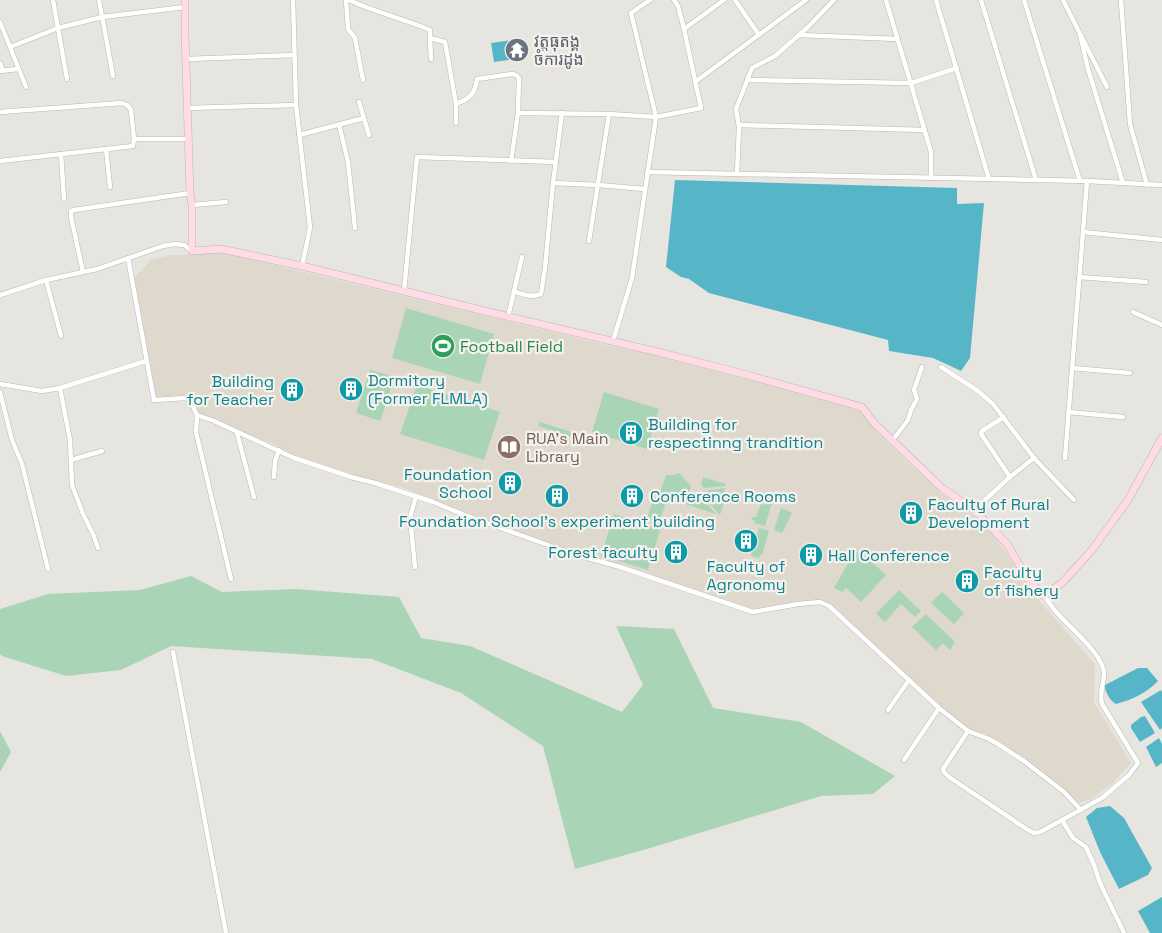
<svg xmlns="http://www.w3.org/2000/svg" width="1162" height="933" font-family="'Space Grotesk','Noto Sans Khmer',sans-serif">
	<rect width="100%" height="100%" fill="#e7e5e0"/>
	<!-- built -->
	<path fill="#dfd9cd" d="M221,252L619,348L641,352L762,383L860,411L878,434L908,463L940,492L983,523L998,541L1036,597L1095,664L1094,702L1131,763L1112,784L1091,799L1079,803L1065,790L1002,744L986,734L963,729L830,604L822,600L752,609L622,566L543,542L401,487L370,480L296,456L278,446L197,413L193,395L154,398L133,279L152,259L172,255H183Z"/>
	<!-- green -->
	<g fill="#a9d4b6">
		<path d="M406,308L494,334L480,384L392,358Z"/>
		<path d="M370,370L395,377L380,421L356,413Z"/>
		<path d="M417,385L500,412L484,460L400,434Z"/>
		<path d="M604,392L659,409L647,449L592,432Z"/>
		<path d="M540,422L593,439L591,443L538,426Z"/>
		<path d="M679,473L691,486L689,492L659,496L666,475H674Z"/>
		<path d="M703,477L726,484L725,486L704,488L701,485Z"/>
		<path d="M725,488L724,491L727,492L720,515L703,496L705,491Z"/>
		<path d="M690,494L695,498L701,497L716,514L664,497Z"/>
		<path d="M654,497L666,502L659,523L647,518Z"/>
		<path d="M769,500L772,502L765,526L754,523L755,521L751,519L752,517H756L761,504L765,505Z"/>
		<path d="M781,508L792,513L782,533L774,530Z"/>
		<path d="M614,514L660,530L648,570L601,556Z"/>
		<path d="M759,528L769,531L762,555L760,554L759,558L751,556Z"/>
		<path d="M855,551L868,559L886,575L861,602L846,588L842,592L834,588Z"/>
		<path d="M191,576L222,592L296,589L399,597L421,638L470,646L622,712L643,685L616,626L674,629L713,708L801,722L895,776L873,794L821,796L647,849L575,869L543,746L461,693L372,659L171,646L121,670L66,676L2,656L0,654V609L48,594L140,590Z"/>
		<path d="M899,590L921,611L915,617L901,604L885,622L876,614Z"/>
		<path d="M942,592L964,613L954,624L931,603Z"/>
		<path d="M926,614L955,642L950,650L943,643L936,650L912,627Z"/>
		<path d="M0,731L11,752L0,772Z"/>
	</g>
	<!-- water -->
	<g fill="#56b6c8">
		<path d="M512,40L516,59L494,62L491,43Z"/>
		<path d="M675,180L957,188V204L984,203L970,358L961,371L933,358L889,351L888,340L709,293L689,279L681,277L666,267Z"/>
		<path d="M1138,668H1147L1158,681C1147,693 1131,700 1116,704C1110,701 1105,692 1105,685Z"/>
		<path d="M1161,690L1162,692V728L1160,730L1141,702Z"/>
		<path d="M1145,716L1155,733L1140,742L1131,728V725L1141,717Z"/>
		<path d="M1159,738L1162,744V763L1156,767L1146,747Z"/>
		<path d="M1110,806L1124,818L1152,868L1148,875L1119,889L1100,852L1086,817L1097,808Z"/>
		<path d="M1162,897V933H1150L1138,911Z"/>
	</g>
	<g fill="none" stroke-linecap="round" stroke-linejoin="round">
		<!-- street casing -->
		<g stroke="#b9b7b1" stroke-width="5.5">
			<g id="street">
				<path d="M53,0L67,79"/>
				<path d="M99,0L113,76"/>
				<path d="M293,0L296,105L310,227L308,238L302,266"/>
				<path d="M346,0L348,29L355,38L363,80"/>
				<path d="M349,0C375,12 403,19 430,30V38L445,42L456,104V123"/>
				<path d="M735,0L759,35"/>
				<path d="M886,0L931,152V178"/>
				<path d="M936,0L989,179"/>
				<path d="M981,0L1036,180"/>
				<path d="M1024,0L1080,181"/>
				<path d="M1063,0L1107,87"/>
				<path d="M1121,0L1130,124L1147,185"/>
				<path d="M0,22L26,87"/>
				<path d="M684,29L724,0"/>
				<path d="M1080,34L1088,69L1123,183"/>
				<path d="M799,35L898,39"/>
				<path d="M430,38L431,59"/>
				<path d="M10,47L58,28L102,17L185,7"/>
				<path d="M186,59L294,55"/>
				<path d="M0,63L3,71"/>
				<path d="M0,71L18,69"/>
				<path d="M747,80L911,83L957,68"/>
				<path d="M695,82L806,0"/>
				<path d="M359,102L369,135"/>
				<path d="M456,104C469,99 476,93 477,79L512,74L516,75L519,78L518,113L511,161"/>
				<path d="M187,108L296,105"/>
				<path d="M0,112L122,103L127,105L131,110L134,139"/>
				<path d="M518,113L609,114L656,117L701,108L684,29L678,6L674,0"/>
				<path d="M339,124L348,162L355,228"/>
				<path d="M739,125L925,130"/>
				<path d="M299,135L364,118"/>
				<path d="M106,149L110,187"/>
				<path d="M61,154L64,199"/>
				<path d="M0,161L133,146L134,139H188"/>
				<path d="M647,172L1087,181L1162,185"/>
				<path d="M737,173L739,127L736,109L752,68L775,56L808,27L834,0"/>
				<path d="M553,183L598,185L645,189"/>
				<path d="M192,205L226,202"/>
				<path d="M1083,232L1162,240"/>
				<path d="M589,241L609,114"/>
				<path d="M128,258L154,400L186,398L190,400L197,415L214,421L294,458L351,477L375,483L433,502L462,514L570,553L620,567L753,612L798,604L820,602L829,606L939,708L968,731L989,739L998,744L1024,761L1064,792L1081,810"/>
				<path d="M83,272L71,217V211L74,210L190,193"/>
				<path d="M1079,277L1146,282"/>
				<path d="M46,280L61,336"/>
				<path d="M404,291L417,157L556,162"/>
				<path d="M514,291C522,294 532,298 541,294L545,268L553,183L562,113"/>
				<path d="M0,295L46,280L97,269L163,246L175,244L184,245L192,251"/>
				<path d="M1133,312L1162,325"/>
				<path d="M508,317L522,257"/>
				<path d="M613,341L632,278L656,117L631,13L650,0"/>
				<path d="M941,367L978,391L993,404L1034,458L1074,500"/>
				<path d="M1072,368L1130,373"/>
				<path d="M0,384L42,391L60,388L146,361"/>
				<path d="M60,388L70,440L72,485L83,514L93,534L98,548"/>
				<path d="M0,392L12,440L22,464L48,569"/>
				<path d="M1068,412L1123,417"/>
				<path d="M197,415L196,432L231,579"/>
				<path d="M1004,417L982,431L981,434L1010,477"/>
				<path d="M237,433L254,497"/>
				<path d="M892,441L908,420L911,410L917,399L914,390L922,367"/>
				<path d="M1065,458L1087,181"/>
				<path d="M71,460L102,451"/>
				<path d="M274,477L275,461L279,450"/>
				<path d="M974,510L1010,477L1034,458"/>
				<path d="M415,567L411,527V514L416,496"/>
				<path d="M173,652L226,933"/>
				<path d="M888,710L909,680"/>
				<path d="M968,731L943,769L944,772L949,777L1028,830L1034,833L1040,832L1062,820L1102,798L1129,775L1138,763L1102,704C1099,692 1104,684 1104,673C1103,654 1071,629 1059,615C1053,609 1049,602 1044,596"/>
				<path d="M904,760L939,708"/>
				<path d="M1062,820L1073,838L1086,847L1094,865L1100,883L1124,933"/>
			</g>
		</g>
		<!-- secondary casing -->
		<g stroke="#b9b7b1" stroke-width="8">
			<path id="secondary" d="M185,0V33L190,193L192,205V251L221,249L302,266L489,312L662,353L744,374L862,407L874,423L942,488L974,510L987,523L1007,544L1027,578L1044,596L1063,582L1092,550L1128,500L1162,438"/>
		</g>
		<!-- street -->
		<use href="#street" stroke="#fff" stroke-width="4.5"/>
		<!-- secondary -->
		<use href="#secondary" stroke="#ffdbe6" stroke-width="7"/>
	</g>
	<!-- icons -->
	<defs>
		<g id="temple-disc" transform="scale(1.25)"><circle r="9.5" fill="#6b7280" stroke="#f5f2ed"/><path d="M0-6L5-2H3V0L6.5 2.5H4V6H1.5V3h-3V6H-4V2.5H-6.5L-3 0V-2H-5Z" fill="#fff"/></g>
		<g id="stadium-disc" transform="scale(1.25)"><circle r="9.5" fill="#2e9e5b" stroke="#f5f2ed"/><path d="M0-5a6.5 5 0 1 0 0 10a6.5 5 0 1 0 0-10ZM-3.5-1.8h7v3.6h-7Z" fill="#fff"/></g>
		<g id="building-disc" transform="scale(1.25)"><circle r="9.5" fill="#0f9aa8" stroke="#f5f2ed"/><path d="M-4-6H4V6H1V3H-1V6H-4ZM-2.5-4.3h1.7v1.8h-1.7ZM.8-4.3h1.7v1.8H.8ZM-2.5-1h1.7V.8h-1.7ZM.8-1h1.7V.8H.8Z" fill="#fff"/></g>
		<g id="library-disc" transform="scale(1.25)"><circle r="9.5" fill="#8d6e63" stroke="#f5f2ed"/><path d="M-6-4Q-3-5.5-.7-3.5V5Q-3 3-6 4ZM6-4Q3-5.5 .7-3.5V5Q3 3 6 4Z" fill="#fff"/></g>
	</defs>
	<g fill-rule="evenodd">
		<use href="#temple-disc" x="517" y="50"/>
		<use href="#stadium-disc" x="443" y="346"/>
		<use href="#building-disc" x="351" y="389"/>
		<use href="#building-disc" x="292" y="390"/>
		<use href="#building-disc" x="631" y="433"/>
		<use href="#library-disc" x="509" y="447"/>
		<use href="#building-disc" x="510" y="483"/>
		<use href="#building-disc" x="557" y="496"/>
		<use href="#building-disc" x="632" y="496"/>
		<use href="#building-disc" x="911" y="513"/>
		<use href="#building-disc" x="746" y="541"/>
		<use href="#building-disc" x="676" y="552"/>
		<use href="#building-disc" x="811" y="555"/>
		<use href="#building-disc" x="967" y="581"/>
	</g>
	<g text-anchor="middle" stroke-width="4.5" stroke-linejoin="round" paint-order="stroke">
		<!-- worship labels -->
		<g font-size="16" fill="#5b616d" stroke="#f5f2ed" text-anchor="start">
			<text x="534" y="47">វត្តធុតង្គ<tspan x="534" dy="18">ចំការដូង</tspan></text>
		</g>
		<!-- leisure labels -->
		<g font-size="16" fill="#27864d" stroke="#f5f2ed" text-anchor="start">
			<text x="460" y="352">Football Field</text>
		</g>
		<!-- culture labels -->
		<g font-size="16" fill="#0d838f" stroke="#f5f2ed" text-anchor="start">
			<text x="368" y="386">Dormitory<tspan x="368" dy="18">(Former FLMLA)</tspan></text>
			<text x="274" y="387" text-anchor="end">Building<tspan x="274" dy="18">for Teacher</tspan></text>
			<text x="648" y="430">Building for<tspan x="648" dy="18">respectinng trandition</tspan></text>
			<text x="492" y="480" text-anchor="end">Foundation<tspan x="492" dy="18">School</tspan></text>
			<text x="650" y="502">Conference Rooms</text>
			<text x="928" y="510">Faculty of Rural<tspan x="928" dy="18">Development</tspan></text>
			<text x="557" y="527" text-anchor="middle">Foundation School's experiment building</text>
			<text x="658" y="558" text-anchor="end">Forest faculty</text>
			<text x="828" y="561">Hall Conference</text>
			<text x="746" y="572" text-anchor="middle">Faculty of<tspan x="746" dy="18">Agronomy</tspan></text>
			<text x="984" y="578">Faculty<tspan x="984" dy="18">of fishery</tspan></text>
		</g>
		<!-- education labels -->
		<g font-size="16" fill="#785e54" stroke="#f5f2ed" text-anchor="start">
			<text x="526" y="444">RUA's Main<tspan x="526" dy="18">Library</tspan></text>
		</g>
	</g>
</svg>
